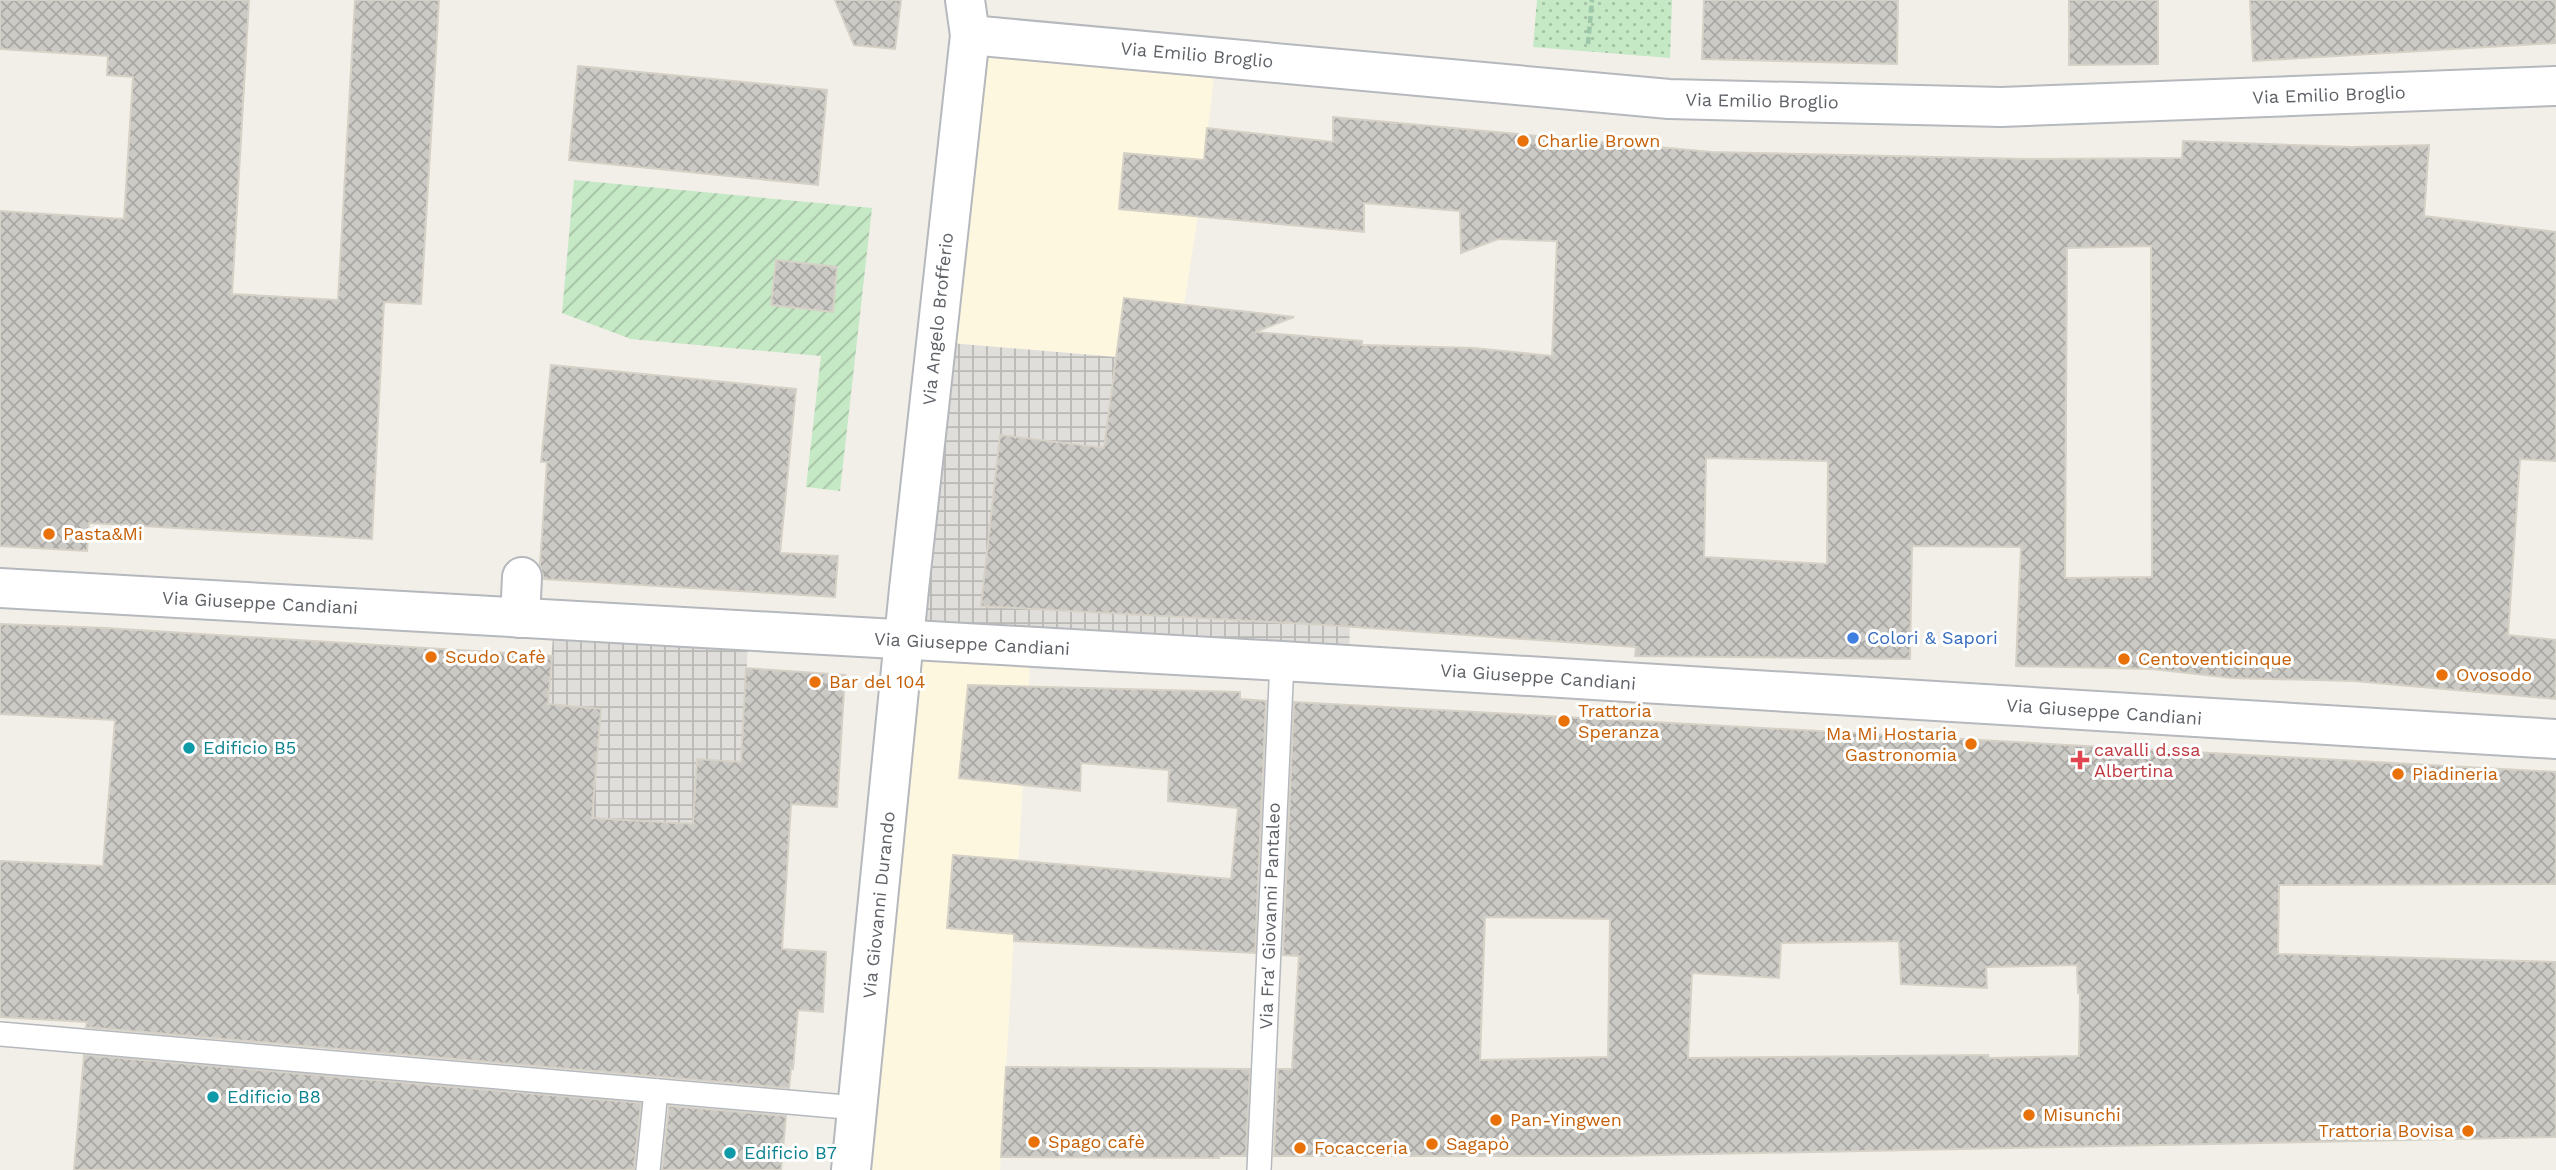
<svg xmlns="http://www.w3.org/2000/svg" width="2556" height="1170" font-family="'Work Sans',sans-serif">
	<defs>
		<pattern id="industrial-grid" width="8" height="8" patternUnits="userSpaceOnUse" patternTransform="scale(1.75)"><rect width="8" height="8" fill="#e0deda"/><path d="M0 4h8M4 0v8" fill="none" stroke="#b9b8b5"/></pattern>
		<pattern id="grass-dots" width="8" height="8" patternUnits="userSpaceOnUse" patternTransform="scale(1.75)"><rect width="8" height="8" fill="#c5e8c5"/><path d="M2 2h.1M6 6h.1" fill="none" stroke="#a3c0a4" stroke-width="1.8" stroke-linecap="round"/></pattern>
		<pattern id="garden-furrows" width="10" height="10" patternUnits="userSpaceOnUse" patternTransform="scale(1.75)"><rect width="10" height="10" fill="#c5e8c5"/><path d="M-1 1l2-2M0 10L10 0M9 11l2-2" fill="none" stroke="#a3c0a4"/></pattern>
		<pattern id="building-cross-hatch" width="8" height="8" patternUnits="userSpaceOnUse" patternTransform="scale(1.75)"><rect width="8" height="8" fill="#cccac5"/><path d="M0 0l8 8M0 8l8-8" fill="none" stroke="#a9a8a4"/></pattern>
	</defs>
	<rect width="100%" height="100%" fill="#f1efe8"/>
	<!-- commercial -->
	<g fill="#fef7e0">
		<path d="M993,39L1216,58L1198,216L1184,305L1116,357L937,342L964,96Z"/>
		<path d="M906,641L1031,648L1000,1170H853Z"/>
	</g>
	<!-- industrial -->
	<g fill="url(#industrial-grid)">
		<path d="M937,342L1116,357L1353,460L1349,664L905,638Z"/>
		<path d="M554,622L749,632L725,1005L527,990Z"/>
	</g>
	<!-- grass -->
	<path fill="url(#grass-dots)" d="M1537,0H1672L1670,58L1533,47Z"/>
	<!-- garden -->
	<path fill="url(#garden-furrows)" d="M574,180L872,208L840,491L806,487L821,356L631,339L562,313Z"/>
	<!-- building -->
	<g fill="url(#building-cross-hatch)" stroke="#d6d1c6" stroke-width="2" fill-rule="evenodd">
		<path d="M0,0H249L232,294L338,300L355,0H439L421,304L384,302L372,539L89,523L87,551L0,546V211L124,219L133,77L107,75L108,56L0,49Z"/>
		<path d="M835,0H901L895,49L854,45Z"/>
		<path d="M1704,0H1898L1897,64L1702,59Z"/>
		<path d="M2069,0H2158V64L2069,65Z"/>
		<path d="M2250,0H2556V43L2253,61Z"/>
		<path d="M578,66L827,90L818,185L569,160Z"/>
		<path d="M1333,117L1712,152L2027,159L2182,158L2183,141L2352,147L2429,145L2424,216L2556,232V461L2520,459L2508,635L2556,640V699L2354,681L2232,678L2152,669L2016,666L2021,547L1912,546L1910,659L1635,656L1636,647L1326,625L981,606L1000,435L1104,448L1124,298L1294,317L1255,332L1362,341V345L1474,348L1552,356L1557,241L1498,239L1461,253L1460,211L1364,203V232L1119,209L1124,153L1204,160L1207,128L1333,142ZM2151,246L2152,577L2065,578L2067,248ZM1706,458L1828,461L1827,564L1704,557Z"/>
		<path d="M776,260L837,267L833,312L771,305Z"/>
		<path d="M551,365L796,389L780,553L838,556L835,597L544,579L540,565L547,462H541Z"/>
		<path d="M0,624L106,628L552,656L548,704L601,709L592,818L693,824L697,759L741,762L746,668L845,675L837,807L791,804L782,949L826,952L823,1012L798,1010L793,1069L791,1068L789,1088L86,1027L87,1022L0,1017V861L103,866L115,720L0,714Z"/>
		<path d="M968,685L1240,692V699L1266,701L1255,953L1014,941V934L947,928L953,855L1231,879L1238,808L1168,801L1169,770L1081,763L1080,791L959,778Z"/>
		<path d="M1294,702L2556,772V884L2279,885L2278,954L2556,962V1137L1610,1156H1274L1278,1069H1292L1299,956L1283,955ZM1485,917L1610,919L1608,1057L1480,1060ZM1899,941L1901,984L1987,988L1986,967L2077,965L2078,993H2080L2079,1056L1989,1058L1988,1055L1688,1058L1692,973L1779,978L1781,943Z"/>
		<path d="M84,1055L641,1103L634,1170H74Z"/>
		<path d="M1006,1067L1250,1069L1246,1156H1219V1158L1001,1157Z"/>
		<path d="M669,1106L786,1116L781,1170H662Z"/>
	</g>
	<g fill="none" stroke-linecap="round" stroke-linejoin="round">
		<!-- service casing -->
		<g stroke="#b5b8bc" stroke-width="26">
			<g id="service">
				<path d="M0,1034L857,1108"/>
				<path d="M648,1170L656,1091"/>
				<path d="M1259,1170L1282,661"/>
			</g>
		</g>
		<!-- minor casing -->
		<g stroke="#b5b8bc" stroke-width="42">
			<g id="minor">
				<path d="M0,588L1282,661L2556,739"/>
				<path d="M520,618L522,577"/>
			</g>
		</g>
		<!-- tertiary casing -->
		<g stroke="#b5b8bc" stroke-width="42">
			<g id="tertiary">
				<path d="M970,35L1669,99L2001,107L2556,86"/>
				<path d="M851,1170L909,589L970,35L965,0"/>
			</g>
		</g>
		<!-- path -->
		<path stroke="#9cc7a9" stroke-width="4.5" stroke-dasharray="7 3.5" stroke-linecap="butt" d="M1588,44L1592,0"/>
		<!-- service -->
		<use href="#service" stroke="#fff" stroke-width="23"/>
		<!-- minor -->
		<use href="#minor" stroke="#fff" stroke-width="38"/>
		<!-- tertiary -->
		<use href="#tertiary" stroke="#fff" stroke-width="38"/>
	</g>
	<!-- markers -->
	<g fill="#e8710a" stroke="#fff" stroke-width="2.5">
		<circle cx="1523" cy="141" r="7"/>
		<circle cx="49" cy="534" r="7"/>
		<circle cx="431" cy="657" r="7"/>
		<circle cx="2124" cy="659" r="7"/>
		<circle cx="2442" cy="675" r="7"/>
		<circle cx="815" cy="682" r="7"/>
		<circle cx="1564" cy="721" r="7"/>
		<circle cx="1971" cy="744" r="7"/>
		<circle cx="2398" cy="774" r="7"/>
		<circle cx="2029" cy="1115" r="7"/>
		<circle cx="1496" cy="1120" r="7"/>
		<circle cx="2468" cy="1131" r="7"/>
		<circle cx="1034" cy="1142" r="7"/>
		<circle cx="1432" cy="1144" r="7"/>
		<circle cx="1300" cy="1148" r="7"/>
	</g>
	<circle fill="#3f7fe0" stroke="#fff" stroke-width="2.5" cx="1853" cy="638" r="7"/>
	<g fill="#0f9aa8" stroke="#fff" stroke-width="2.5">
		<circle cx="189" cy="748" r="7"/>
		<circle cx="213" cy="1097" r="7"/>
		<circle cx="730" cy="1153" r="7"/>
	</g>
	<path fill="#e0444e" stroke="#fff" stroke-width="2.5" d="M2076.5 749.5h7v7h7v7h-7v7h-7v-7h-7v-7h7z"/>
	<g text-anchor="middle" stroke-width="6" stroke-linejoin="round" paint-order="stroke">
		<!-- street labels -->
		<g font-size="18" fill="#5f6368" stroke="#fff">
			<text transform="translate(1197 55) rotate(5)" y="6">Via Emilio Broglio</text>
			<text transform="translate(2329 95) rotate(-2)" y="6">Via Emilio Broglio</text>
			<text transform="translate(1762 101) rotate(1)" y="6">Via Emilio Broglio</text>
			<text transform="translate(938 319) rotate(-84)" y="6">Via Angelo Brofferio</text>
			<text transform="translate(260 603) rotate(3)" y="6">Via Giuseppe Candiani</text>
			<text transform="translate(972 644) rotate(3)" y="6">Via Giuseppe Candiani</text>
			<text transform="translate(1538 677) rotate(4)" y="6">Via Giuseppe Candiani</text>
			<text transform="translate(2104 712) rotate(4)" y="6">Via Giuseppe Candiani</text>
			<text transform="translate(879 905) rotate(-84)" y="6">Via Giovanni Durando</text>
			<text transform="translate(1270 916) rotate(-88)" y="6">Via Fra' Giovanni Pantaleo</text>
		</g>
		<!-- food labels -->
		<g font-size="18" fill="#c56008" stroke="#fff" text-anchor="start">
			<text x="1537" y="147">Charlie Brown</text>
			<text x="63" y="540">Pasta&amp;Mi</text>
			<text x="445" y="663">Scudo Cafè</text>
			<text x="2138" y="665">Centoventicinque</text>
			<text x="2456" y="681">Ovosodo</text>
			<text x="829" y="688">Bar del 104</text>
			<text x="1578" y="717">Trattoria<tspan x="1578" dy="21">Speranza</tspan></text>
			<text x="1957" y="740" text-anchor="end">Ma Mi Hostaria<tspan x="1957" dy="21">Gastronomia</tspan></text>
			<text x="2412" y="780">Piadineria</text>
			<text x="2043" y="1121">Misunchi</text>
			<text x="1510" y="1126">Pan-Yingwen</text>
			<text x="2454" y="1137" text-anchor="end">Trattoria Bovisa</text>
			<text x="1048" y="1148">Spago cafè</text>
			<text x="1446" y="1150">Sagapò</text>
			<text x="1314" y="1154">Focacceria</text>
		</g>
		<!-- shop labels -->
		<g font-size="18" fill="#366cbe" stroke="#fff" text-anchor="start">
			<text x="1867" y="644">Colori &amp; Sapori</text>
		</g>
		<!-- culture labels -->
		<g font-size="18" fill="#0d838f" stroke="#fff" text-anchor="start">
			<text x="203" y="754">Edificio B5</text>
			<text x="227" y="1103">Edificio B8</text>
			<text x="744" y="1159">Edificio B7</text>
		</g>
		<!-- health labels -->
		<g font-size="18" fill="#be3a42" stroke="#fff" text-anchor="start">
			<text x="2094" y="756">cavalli d.ssa<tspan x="2094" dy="21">Albertina</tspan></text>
		</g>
	</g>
</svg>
